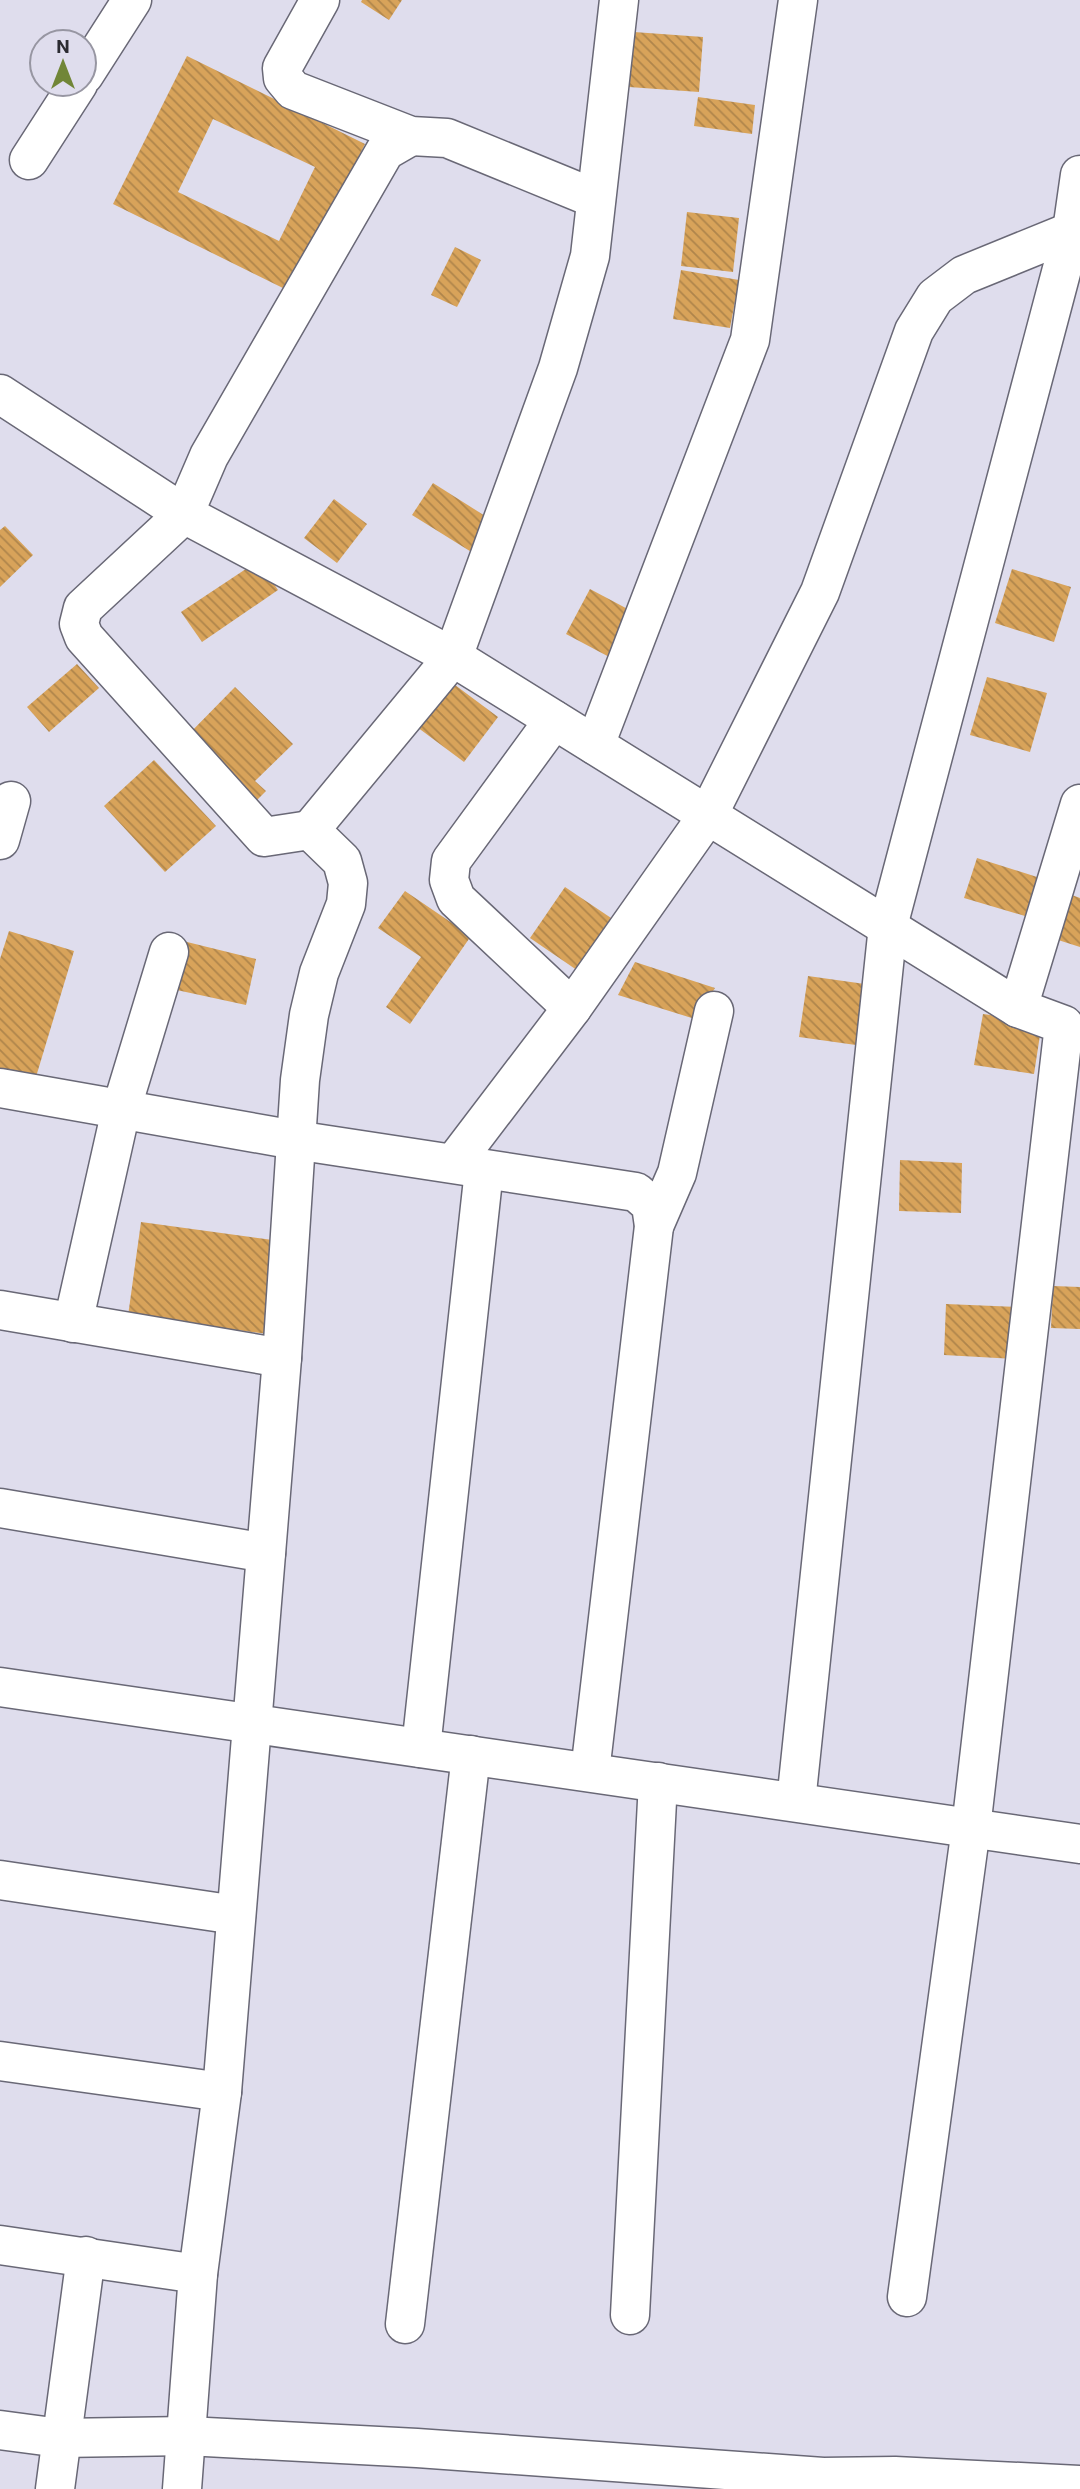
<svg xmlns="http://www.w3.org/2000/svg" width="1080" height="2489" font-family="Roboto,sans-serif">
	<defs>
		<pattern id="building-back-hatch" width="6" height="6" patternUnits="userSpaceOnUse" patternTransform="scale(1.75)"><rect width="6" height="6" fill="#d8a35a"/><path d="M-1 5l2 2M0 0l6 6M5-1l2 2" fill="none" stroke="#af854b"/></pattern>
	</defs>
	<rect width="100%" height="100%" fill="#dfdded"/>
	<!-- building -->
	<g fill="url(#building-back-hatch)" fill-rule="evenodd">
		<path d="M362,0H402L389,20L361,2Z"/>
		<path d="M634,32L703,37L699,92L629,87Z"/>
		<path d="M187,56L365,144L291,292L113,204ZM213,119L315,167L279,241L178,192Z"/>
		<path d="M698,97L755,105L752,134L694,126Z"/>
		<path d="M687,212L739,218L733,272L681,266Z"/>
		<path d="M455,247L481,260L457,307L431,295Z"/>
		<path d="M681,270L739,280L730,328L673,319Z"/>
		<path d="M433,483L493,521L473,553L412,515Z"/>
		<path d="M334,499L367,524L337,563L304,538Z"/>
		<path d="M5,526L33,555L0,587V530Z"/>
		<path d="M258,561L278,590L202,642L181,612Z"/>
		<path d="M1012,569L1071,587L1054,642L995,623Z"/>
		<path d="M590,589L637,614L613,659L566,634Z"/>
		<path d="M77,664L99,688L49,732L27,707Z"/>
		<path d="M987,677L1047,693L1030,752L970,735Z"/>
		<path d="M451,682L498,717L464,762L417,727Z"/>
		<path d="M235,687L293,744L255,781L266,791L252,805L185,738Z"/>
		<path d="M154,760L216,826L165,872L104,806Z"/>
		<path d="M977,858L1037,877L1025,916L964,898Z"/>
		<path d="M565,887L623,926L587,977L530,938Z"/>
		<path d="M405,891L471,936L410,1024L386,1007L421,957L378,928Z"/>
		<path d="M1069,894L1080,898V947L1055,939Z"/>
		<path d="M9,931L74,951L32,1090L0,1080V959Z"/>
		<path d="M183,941L256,959L246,1005L172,989Z"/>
		<path d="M635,962L715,988L695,1019L618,995Z"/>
		<path d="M808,976L872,985L863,1046L799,1037Z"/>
		<path d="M983,1014L1042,1022L1034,1074L974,1065Z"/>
		<path d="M900,1160L962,1163L961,1213L899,1211Z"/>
		<path d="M141,1222L280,1241L268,1334L128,1316Z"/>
		<path d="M1053,1286L1080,1287V1329L1051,1328Z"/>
		<path d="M946,1304L1018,1307L1015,1359L944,1355Z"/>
	</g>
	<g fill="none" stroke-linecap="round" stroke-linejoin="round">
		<!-- street casing -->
		<g stroke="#696876" stroke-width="41">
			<g id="street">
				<path d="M320,0L282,68L283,78L293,90L411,136L447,138L596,199"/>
				<path d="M84,75L132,0"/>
				<path d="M29,160L78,84"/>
				<path d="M0,394L184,514L453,657L1018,1008L1064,1025L971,1828L907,2297"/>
				<path d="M554,720L451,861L449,880L456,899L572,1008"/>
				<path d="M595,745L750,340L798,0"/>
				<path d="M310,830L453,657L558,368L590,256L619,0"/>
				<path d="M0,840L11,801"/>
				<path d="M1018,1008L1080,804"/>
				<path d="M0,1088L295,1140L636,1192L651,1205L654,1226L590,1772"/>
				<path d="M454,1163L572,1008L708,815L820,592L914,331L935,297L964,275L1072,231L1080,233"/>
				<path d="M654,1226L677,1173L714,1011"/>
				<path d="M0,1310L282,1358"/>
				<path d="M73,1323L121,1110L169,952"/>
				<path d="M0,1508L266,1553"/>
				<path d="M0,1687L1080,1844"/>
				<path d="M421,1748L484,1170"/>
				<path d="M796,1802L888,926L1072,231L1080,175"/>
				<path d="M0,1880L236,1915"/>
				<path d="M0,2061L222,2092"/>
				<path d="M0,2245L198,2274"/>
				<path d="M630,2315L658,1782"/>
				<path d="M405,2324L471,1755"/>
				<path d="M0,2430L60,2438L187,2436L417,2448L823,2477L895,2476L1080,2485"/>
				<path d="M55,2489L86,2256"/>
				<path d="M182,2489L198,2274L222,2092L282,1358L300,1080L309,1015L319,973L346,904L348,883L342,861L310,830L264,837L84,637L79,624L83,608L184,514L209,456L385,151L411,136"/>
			</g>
		</g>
		<!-- street -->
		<use href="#street" stroke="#fff" stroke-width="38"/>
	</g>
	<!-- north arrow -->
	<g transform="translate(63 63)"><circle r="33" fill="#dfdded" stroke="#9796a2" stroke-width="2"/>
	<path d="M0-5L12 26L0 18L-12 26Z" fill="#718637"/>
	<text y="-10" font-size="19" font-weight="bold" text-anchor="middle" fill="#2b2b31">N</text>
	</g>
</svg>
